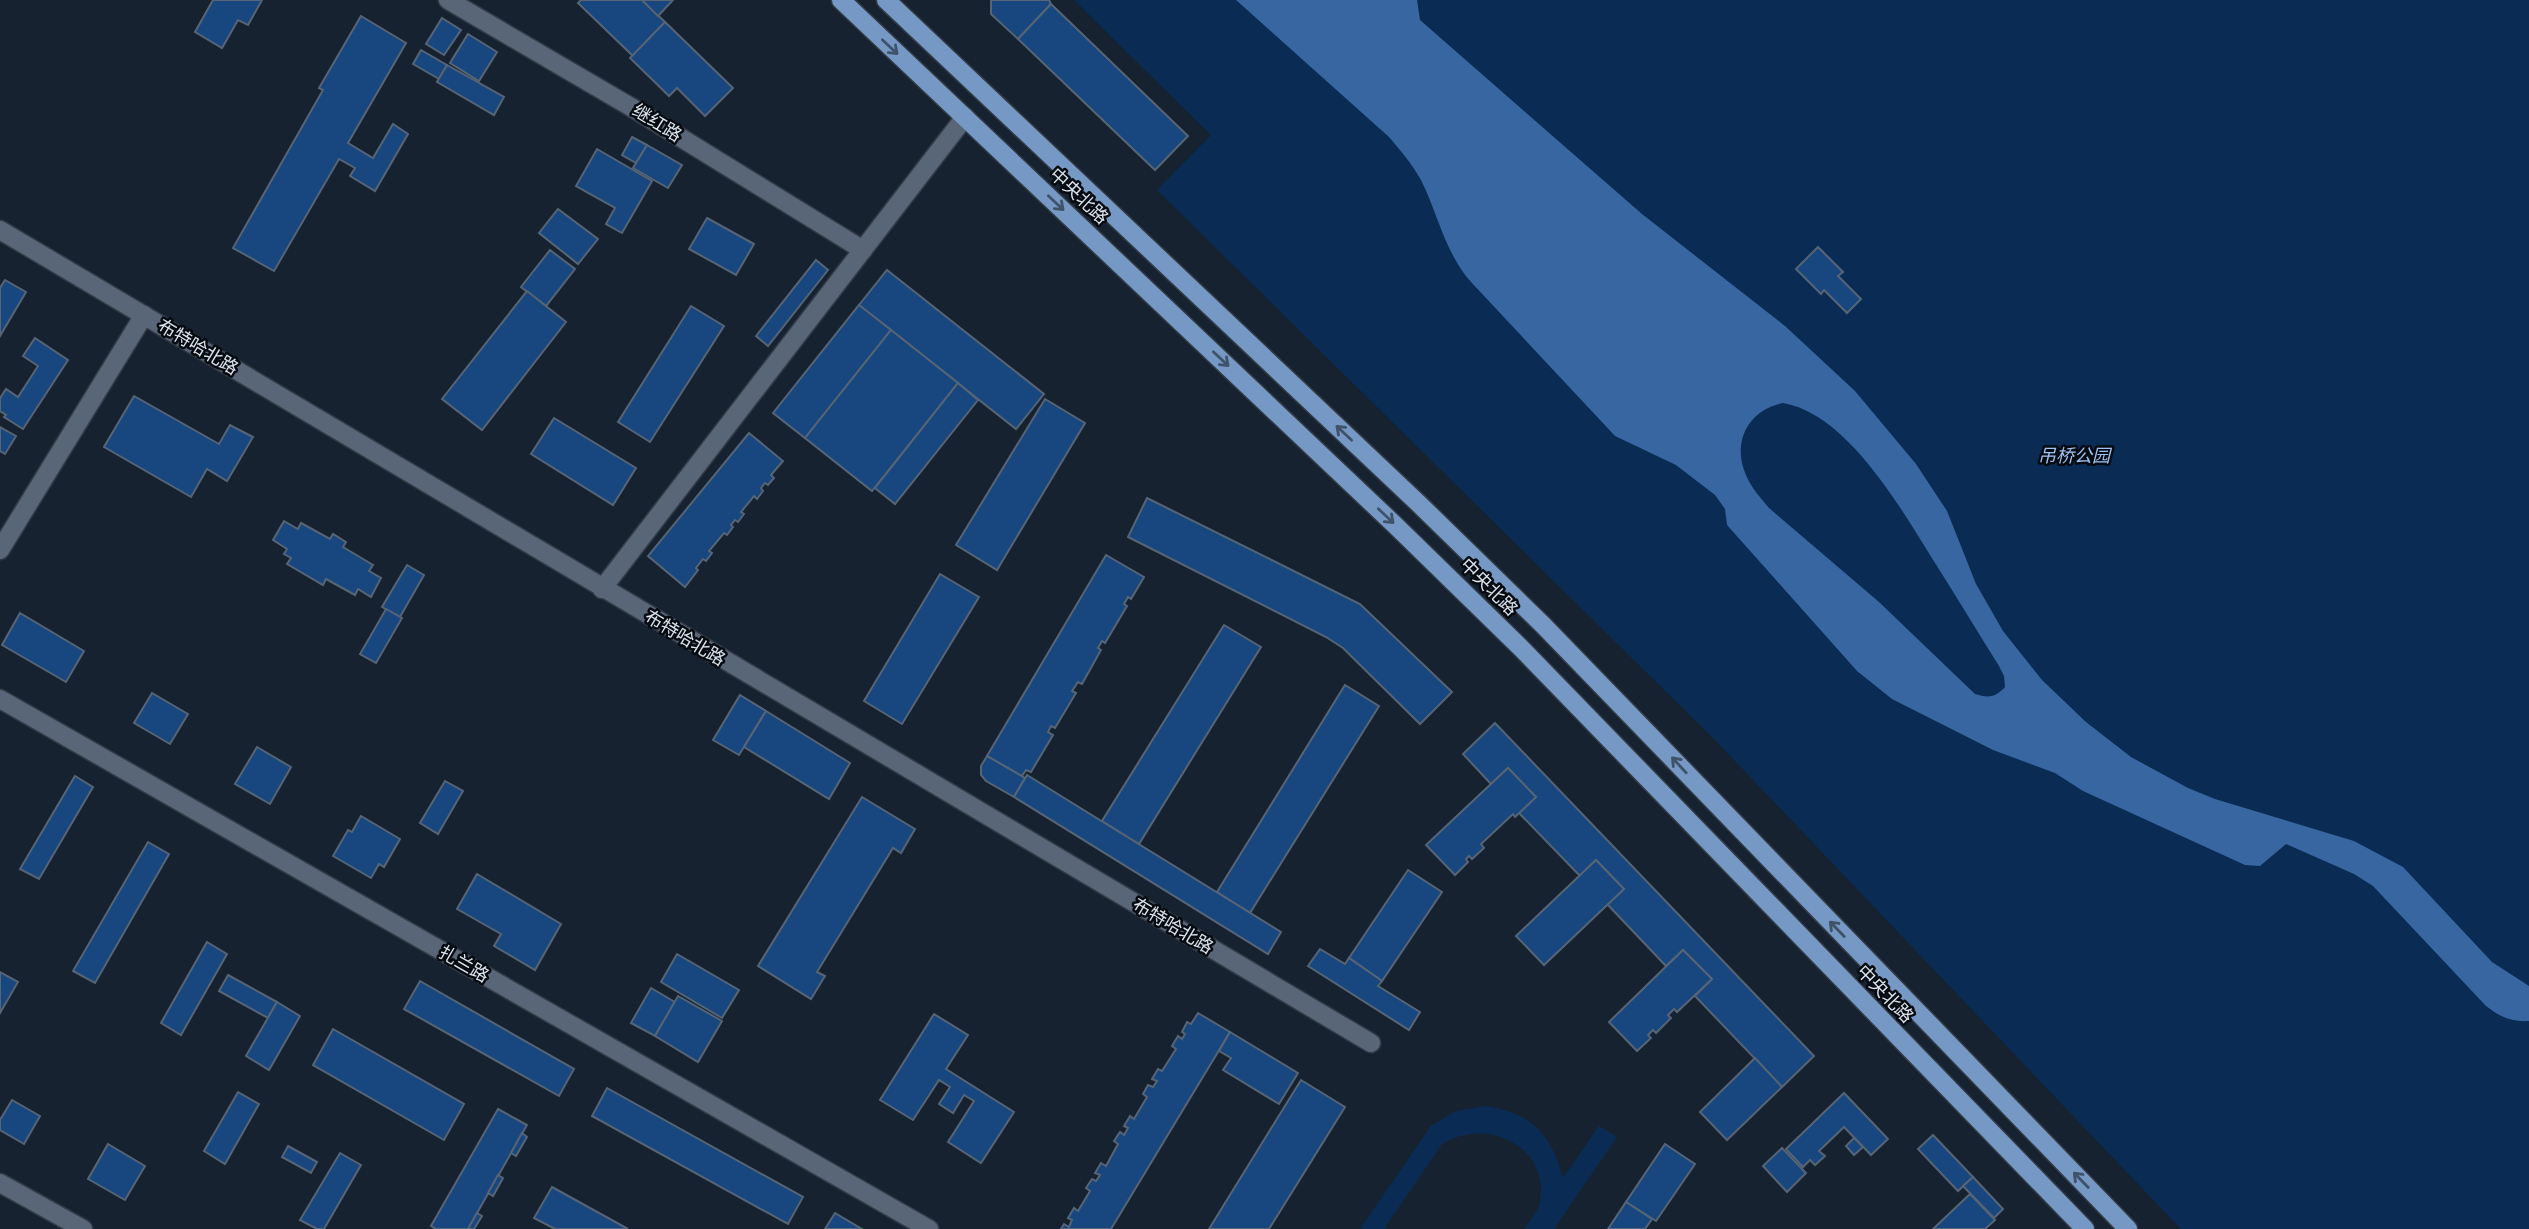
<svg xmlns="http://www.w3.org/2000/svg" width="2529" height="1229" font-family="Bitter,'Noto Sans SC',serif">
	<rect width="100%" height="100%" fill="#162230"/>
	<!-- green -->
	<g fill="#0a2c54">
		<path d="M1074,0H2529V1229H2181L1715,740L1157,190L1211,135Z"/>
		<path d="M1485,1106C1531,1112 1552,1135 1563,1178L1599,1126L1617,1137L1554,1229H1524C1529,1222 1536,1214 1539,1206C1553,1149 1489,1115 1442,1144L1384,1229H1360L1431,1126L1456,1111Z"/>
	</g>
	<!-- water -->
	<path fill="#3766a0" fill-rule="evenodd" d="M1236,0H1417L1420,20L1642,214L1785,326L1855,391L1916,464L1947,511L1976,584L2003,631L2042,680L2086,722L2131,757L2188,788L2215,799L2354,841L2403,867L2492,962L2529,986V1021C2511,1022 2500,1017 2486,1006L2373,886L2354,874L2286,844L2260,866L2245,865L2083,791L2055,773L1993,750L1892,699L1857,671L1727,525L1725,509L1715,495L1676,465L1615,436L1471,282C1445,253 1438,214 1421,180C1412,164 1401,151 1389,137ZM1783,403C1849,414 1904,514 1937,566C1958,599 1978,633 1999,666L2004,676L2005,687C1995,698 1988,698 1975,694L1879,602L1769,508C1759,496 1749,485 1744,470C1733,438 1751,409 1783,403Z"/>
	<!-- building -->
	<g fill="#17477e" stroke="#566475" stroke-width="2">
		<path d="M213,0H262L248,25L238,20L222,48L195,32Z"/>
		<path d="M581,0H642L665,22L633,56L578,3Z"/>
		<path d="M642,0H673L658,16Z"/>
		<path d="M991,0H1049L1051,4L1018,39L991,14Z"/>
		<path d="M1051,4L1188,136L1155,170L1018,39Z"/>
		<path d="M361,16L406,43L348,143L373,158L393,124L408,134L375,191L350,176L355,168L339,159L274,271L233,248L323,90L319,88Z"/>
		<path d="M442,18L461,30L444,55L426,44Z"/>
		<path d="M665,22L733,88L705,116L677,88L669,96L630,58Z"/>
		<path d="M468,34L497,52L479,81L450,63Z"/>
		<path d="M421,50L447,65L439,79L413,64Z"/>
		<path d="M447,65L504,97L494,115L437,82Z"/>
		<path d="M632,137L647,145L636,163L622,155Z"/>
		<path d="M647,145L682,165L668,188L633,168Z"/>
		<path d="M597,149L652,181L622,233L606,224L615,208L576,186Z"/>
		<path d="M558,209L598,239L578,264L539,233Z"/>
		<path d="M707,218L754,244L736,275L689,249Z"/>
		<path d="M1818,247L1843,272L1838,276L1861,299L1847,313L1824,290L1821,294L1796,269Z"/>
		<path d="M550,250L575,269L546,306L521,287Z"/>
		<path d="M816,260L828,270L768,346L756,336Z"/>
		<path d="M887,270L1044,394L1016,429L859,305Z"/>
		<path d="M5,280L26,292L0,336V288Z"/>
		<path d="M527,291L566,322L482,430L442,399Z"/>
		<path d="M859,305L891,330L805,438L773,413Z"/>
		<path d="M691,306L724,326L650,442L618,422Z"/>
		<path d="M891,330L958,383L872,491L805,438Z"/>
		<path d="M35,338L68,360L23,429L4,417L6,415L0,411V398L6,389L18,397L38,366L23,356Z"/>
		<path d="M958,383L978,400L895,504L875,488Z"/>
		<path d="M134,396L219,444L230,425L253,437L227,481L207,469L191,497L104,447Z"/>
		<path d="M1045,399L1085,423L997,570L956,545Z"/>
		<path d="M554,418L636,468L613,505L531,454Z"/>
		<path d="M0,427L16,436L5,454L0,451Z"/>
		<path d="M749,433L783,461L771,475L774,478L768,485L765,483L761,488L763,491L757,499L754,496L741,512L744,514L738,522L735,520L731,525L733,527L727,535L724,533L709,551L712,553L706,561L703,559L696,568L698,570L685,587L648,556Z"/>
		<path d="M1147,498L1360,604L1452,692L1420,724L1343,648L1326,637L1128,537Z"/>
		<path d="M284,521L298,529L301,523L330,539L333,534L346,542L343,547L373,565L369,571L381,578L371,597L358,589L355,595L326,579L323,585L287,564L291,558L284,554L287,549L273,540Z"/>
		<path d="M1106,555L1144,577L1131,599L1128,597L1124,604L1127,606L1105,643L1102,641L1098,648L1101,650L1082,684L1078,682L1072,691L1076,693L1055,728L1051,726L1048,732L1053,735L1031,772L1026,770L1022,776L987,756Z"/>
		<path d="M407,565L424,575L400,617L382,607Z"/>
		<path d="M940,574L979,597L902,724L864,701Z"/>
		<path d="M386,609L402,618L376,663L360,654Z"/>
		<path d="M20,613L84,651L66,682L2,645Z"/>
		<path d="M1224,625L1261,647L1139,844L1102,821Z"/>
		<path d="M1345,685L1379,706L1250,913L1217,892Z"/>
		<path d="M152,693L188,714L170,744L134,723Z"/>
		<path d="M740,695L766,711L739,755L713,740Z"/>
		<path d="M766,711L850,763L829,799L744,747Z"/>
		<path d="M1495,723L1814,1056L1782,1087L1695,996L1712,979L1683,950L1666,966L1607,904L1624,889L1596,860L1580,876L1519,813L1536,797L1508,768L1491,784L1463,754Z"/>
		<path d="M257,747L291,767L270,804L235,784Z"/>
		<path d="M987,756L1025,778L1014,797L986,781L981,775V766Z"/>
		<path d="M1508,768L1536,797L1515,817L1513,814L1481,844L1484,848L1472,859L1469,856L1466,859L1468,862L1455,875L1426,845Z"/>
		<path d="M1027,775L1281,932L1268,954L1014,797Z"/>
		<path d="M75,776L93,787L39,879L20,869Z"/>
		<path d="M445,781L463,791L438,834L420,823Z"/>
		<path d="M862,797L915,829L901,853L893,848L817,972L825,976L811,999L758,966Z"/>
		<path d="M361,816L400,839L384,867L379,864L371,878L333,856L348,830L352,832Z"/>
		<path d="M148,842L169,854L95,983L73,971Z"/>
		<path d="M1596,860L1624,889L1544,965L1516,936Z"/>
		<path d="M1408,870L1442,892L1382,981L1349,958Z"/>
		<path d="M477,874L561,924L535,970L494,946L501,934L457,909Z"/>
		<path d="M207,942L227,954L181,1035L161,1023Z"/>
		<path d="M1320,949L1345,964L1349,958L1382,981L1378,986L1420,1012L1409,1030L1308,966Z"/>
		<path d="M1683,950L1712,979L1677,1012L1674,1009L1668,1015L1671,1018L1656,1033L1653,1030L1648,1035L1651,1038L1637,1051L1609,1022Z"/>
		<path d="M677,954L739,990L722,1018L661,982Z"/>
		<path d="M0,972L18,982L0,1013Z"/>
		<path d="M228,975L277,1002L268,1018L219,991Z"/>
		<path d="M420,981L574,1069L559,1096L404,1009Z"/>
		<path d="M651,988L675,1002L655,1036L631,1023Z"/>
		<path d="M678,996L722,1021L698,1062L655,1036Z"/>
		<path d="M277,1002L300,1016L269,1070L246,1056Z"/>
		<path d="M1198,1013L1230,1032L1111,1229H1061L1064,1224L1069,1227L1072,1220L1068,1218L1074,1208L1078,1211L1090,1191L1086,1188L1092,1179L1096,1181L1100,1175L1095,1173L1101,1163L1106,1166L1118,1144L1114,1141L1120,1132L1124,1135L1128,1128L1124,1126L1130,1116L1134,1119L1147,1097L1143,1094L1148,1085L1153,1087L1157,1081L1152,1079L1158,1069L1162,1071L1176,1049L1172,1046L1178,1036L1182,1039L1185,1034L1182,1032L1187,1022L1191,1024Z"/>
		<path d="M934,1014L968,1035L946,1069L1014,1112L981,1163L948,1142L974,1101L964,1095L953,1113L939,1104L950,1087L939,1080L913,1120L880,1100Z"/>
		<path d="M333,1029L464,1104L444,1140L313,1065Z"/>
		<path d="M1230,1032L1298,1073L1279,1104L1223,1070L1231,1058L1219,1051Z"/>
		<path d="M1755,1058L1782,1087L1727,1140L1700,1112Z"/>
		<path d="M1301,1080L1345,1107L1269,1229H1209Z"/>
		<path d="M607,1088L803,1197L788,1224L592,1116Z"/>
		<path d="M238,1092L259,1104L225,1164L204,1151Z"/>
		<path d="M1844,1093L1888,1139L1871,1155L1844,1127L1819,1151L1825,1156L1815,1165L1810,1160L1803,1167L1786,1149Z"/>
		<path d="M12,1100L40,1116L24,1144L0,1130V1120Z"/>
		<path d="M498,1109L527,1125L468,1229H436L431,1226Z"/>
		<path d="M522,1133L527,1137L516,1156L511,1153Z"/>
		<path d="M1933,1135L1973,1177L1958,1191L1918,1149Z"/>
		<path d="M1854,1138L1863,1147L1854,1155L1846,1146Z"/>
		<path d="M108,1144L145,1166L125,1200L88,1179Z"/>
		<path d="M1665,1144L1695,1164L1656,1221L1626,1202Z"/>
		<path d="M288,1146L317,1162L311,1173L282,1157Z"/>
		<path d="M1782,1148L1806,1173L1787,1192L1763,1166Z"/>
		<path d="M340,1153L361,1165L324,1229H317L300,1220Z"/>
		<path d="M498,1175L503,1178L493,1196L488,1193Z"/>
		<path d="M1973,1177L2003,1209L1994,1218L1963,1186Z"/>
		<path d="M552,1187L628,1229H555L534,1218Z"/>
		<path d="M1970,1194L1995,1220L1985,1229H1933Z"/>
		<path d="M1626,1202L1652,1219L1645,1229H1608Z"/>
		<path d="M477,1213L482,1216L474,1229H468Z"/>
		<path d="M835,1213L862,1229H825Z"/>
	</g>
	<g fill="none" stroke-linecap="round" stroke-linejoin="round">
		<!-- minor casing -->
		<g stroke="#333b47" stroke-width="21">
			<g id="minor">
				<path d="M448,0L631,107L863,250"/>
				<path d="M0,230L1371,1043"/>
				<path d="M0,550L144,315"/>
				<path d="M602,589L965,117"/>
				<path d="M0,699L929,1229"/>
				<path d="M0,1183L83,1229"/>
			</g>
		</g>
		<!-- major casing -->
		<g stroke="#333b47" stroke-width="21">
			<g id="major">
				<path d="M841,0L1396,526L1521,648L2085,1229"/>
				<path d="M886,0L1418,503L1543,625L2128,1229"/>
			</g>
		</g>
		<!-- minor -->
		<use href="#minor" stroke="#586678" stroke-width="18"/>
		<!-- major -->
		<use href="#major" stroke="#7598c4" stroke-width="18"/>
	</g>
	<!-- one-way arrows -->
	<defs><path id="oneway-shaft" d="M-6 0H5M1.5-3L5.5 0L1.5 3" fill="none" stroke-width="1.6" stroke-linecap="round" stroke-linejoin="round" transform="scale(1.75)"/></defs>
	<g stroke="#3e526a">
		<use href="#oneway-shaft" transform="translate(890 47) rotate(43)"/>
		<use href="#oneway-shaft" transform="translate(1056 203) rotate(43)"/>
		<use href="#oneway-shaft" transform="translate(1221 359) rotate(43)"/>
		<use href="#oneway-shaft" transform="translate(1344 433) rotate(-137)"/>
		<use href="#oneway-shaft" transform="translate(1386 516) rotate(43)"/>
		<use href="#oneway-shaft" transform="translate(1679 765) rotate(-133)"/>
		<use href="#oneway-shaft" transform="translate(1837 929) rotate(-134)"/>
		<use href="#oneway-shaft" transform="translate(2081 1180) rotate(-134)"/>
	</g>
	<g text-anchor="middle" stroke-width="5" stroke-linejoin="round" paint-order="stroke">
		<!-- street labels -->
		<g font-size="18" fill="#dbe3ed" stroke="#060b11">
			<text transform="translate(657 123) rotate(32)" y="6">继红路</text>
			<text transform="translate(1079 196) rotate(43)" y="6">中央北路</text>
			<text transform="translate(198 347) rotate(31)" y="6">布特哈北路</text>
			<text transform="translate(1489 587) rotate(45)" y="6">中央北路</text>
			<text transform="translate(685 638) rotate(31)" y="6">布特哈北路</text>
			<text transform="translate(1173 926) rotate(31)" y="6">布特哈北路</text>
			<text transform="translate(464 964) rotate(30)" y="6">扎兰路</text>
			<text transform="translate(1885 994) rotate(46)" y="6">中央北路</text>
		</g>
		<!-- park labels -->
		<g font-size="18" font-style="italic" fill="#9cc3f4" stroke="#060b11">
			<text x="2074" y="462">吊桥公园</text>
		</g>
	</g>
</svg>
